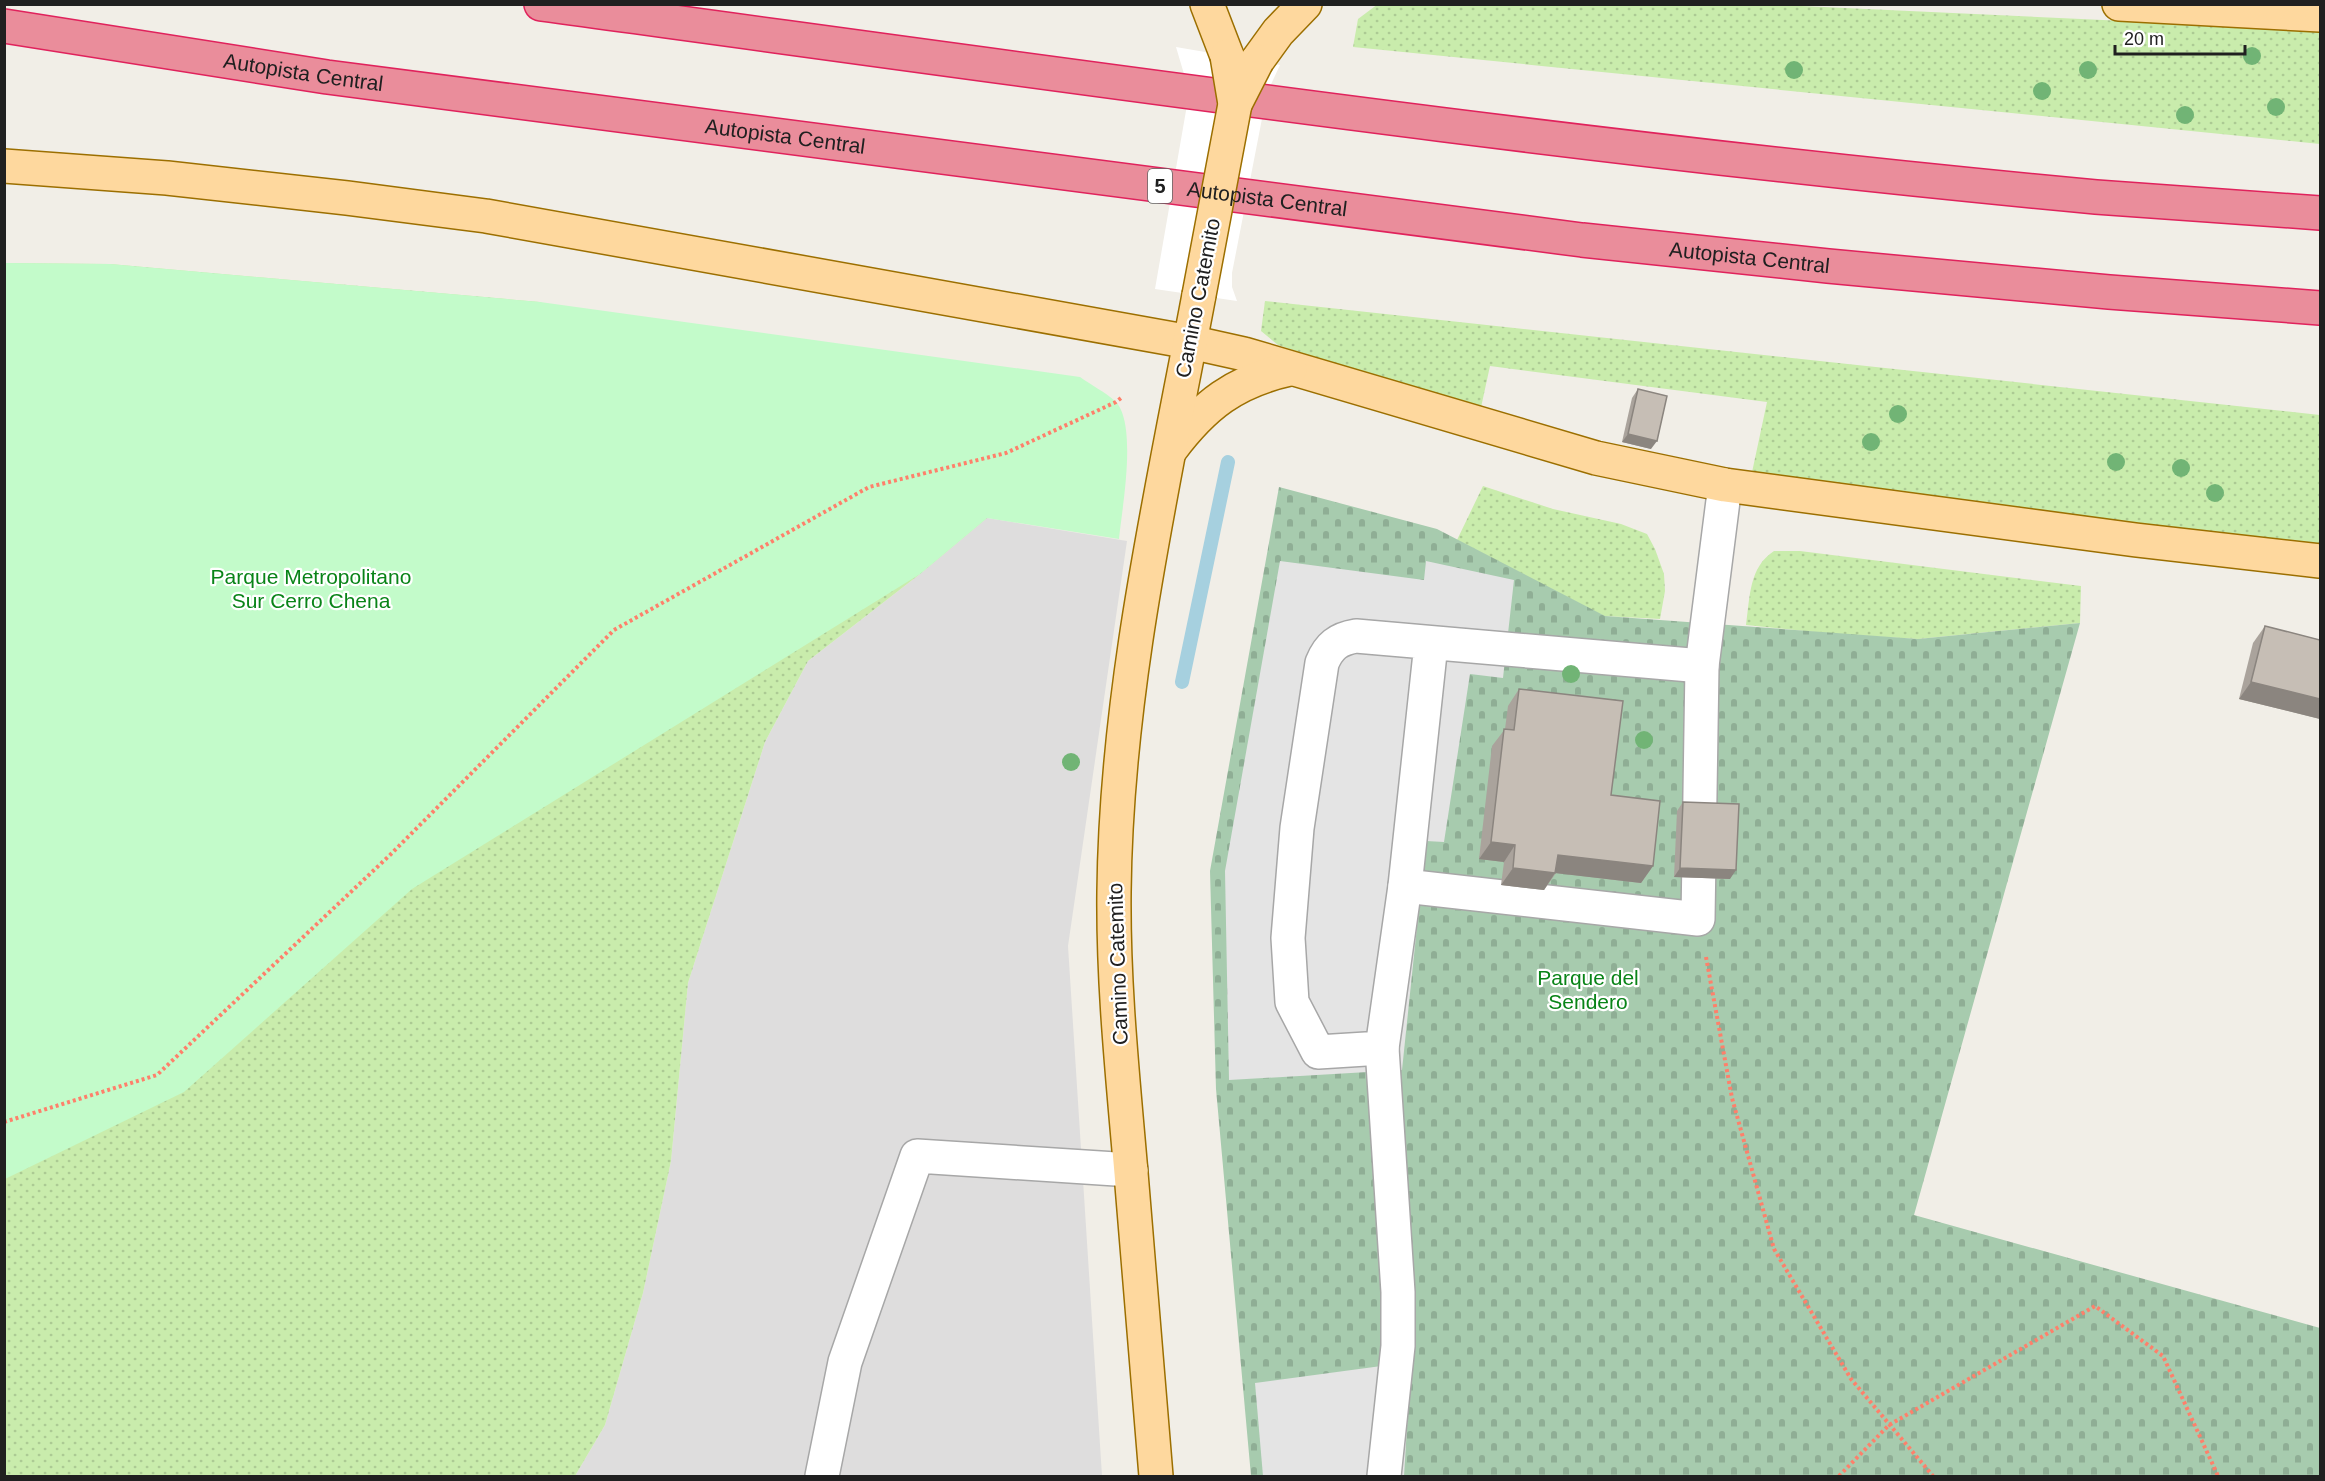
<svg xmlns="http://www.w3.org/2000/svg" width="2325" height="1481" font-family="Helvetica,sans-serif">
	<defs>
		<pattern id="grass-dots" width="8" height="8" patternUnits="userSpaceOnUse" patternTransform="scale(1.5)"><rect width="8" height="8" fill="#c9ecac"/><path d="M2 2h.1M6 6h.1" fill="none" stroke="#acca94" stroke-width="1.8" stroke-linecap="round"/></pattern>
		<pattern id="cemetery-stones" width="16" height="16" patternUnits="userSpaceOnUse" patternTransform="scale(1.5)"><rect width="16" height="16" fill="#a7cbae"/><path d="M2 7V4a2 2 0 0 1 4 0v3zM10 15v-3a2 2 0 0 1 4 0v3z" fill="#8fae95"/></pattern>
	</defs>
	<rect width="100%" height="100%" fill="#f1eee7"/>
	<!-- residential -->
	<path fill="#dedddd" d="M987,518L1127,541L1068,946L1102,1476H575L605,1425L643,1293L671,1161L688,983L765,742L808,661L920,574Z"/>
	<!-- grass -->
	<g fill="url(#grass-dots)">
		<path d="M1378,4L1780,5L2320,30V144L1353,47L1358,19Z"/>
		<path d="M5,263L110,264L540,302L987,518L920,574L808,661L765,742L688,983L671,1161L643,1293L605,1425L575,1476H5Z"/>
		<path d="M1265,301L2320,415V550L1751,477L1767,402L1490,366L1480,412L1278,345L1261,331Z"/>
		<path d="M1483,486L1553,509L1621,524L1647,534L1655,549L1664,574L1665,591L1660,619L1604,616L1457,540Z"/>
		<path d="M1774,551H1800L2081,586L2080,623L1918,639L1834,634L1746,625C1750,597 1749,567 1774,551Z"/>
	</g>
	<!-- cemetery -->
	<path fill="url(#cemetery-stones)" d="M1279,487L1437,529L1605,616L1918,639L2080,623L1914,1215L2320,1328V1476H1251L1216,1089L1210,871Z"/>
	<!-- park -->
	<path fill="#c3fbca" d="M5,263L110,264L540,302L1080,377C1091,385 1105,392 1115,401C1138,423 1122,508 1119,539L987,518L920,574L412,889L184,1092L5,1179Z"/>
	<!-- parking -->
	<g fill="#e4e4e4">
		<path d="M1280,561L1424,580L1426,561L1514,580L1503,678L1470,674L1444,842L1426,841L1402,1070L1229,1080L1225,871Z"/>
		<path d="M1411,1362L1404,1476H1263L1255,1383Z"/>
	</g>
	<!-- pier -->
	<path fill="#fff" d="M1176,47L1280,65L1267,93L1232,273V287L1237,301L1155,289L1187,105V84Z"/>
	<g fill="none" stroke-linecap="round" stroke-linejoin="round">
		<!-- stream -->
		<path stroke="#a6d0df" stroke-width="14" d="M1182,682L1228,462"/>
		<!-- minor casing -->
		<g stroke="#a7a7a7" stroke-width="36">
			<g id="minor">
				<path d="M1431,644L1405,886L1382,1048L1318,1052L1292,1002L1288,938L1297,828L1322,663C1329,646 1338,639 1356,636L1702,666"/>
				<path d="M1405,886L1698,919L1702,666L1725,485"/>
				<path d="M1382,1048L1398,1292V1346L1384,1476"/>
				<path d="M822,1476L845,1362L917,1156L1131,1170"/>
			</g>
		</g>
		<!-- major casing -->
		<g stroke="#9c6f00" stroke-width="36">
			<g id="major">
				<path d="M1207,4L1227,56"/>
				<path d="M2119,4L2320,15"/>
				<path d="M1257,61L1278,32L1305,4"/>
				<path d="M4,166L167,178L347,198L486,216L1190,342L1244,354L1596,458L1725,485L2136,540L2320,561"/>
				<path d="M1171,449C1204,405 1235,381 1290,369"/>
				<path d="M1156,1476C1148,1375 1140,1274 1131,1173C1123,1079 1113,986 1114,892C1116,691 1162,492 1199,295"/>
			</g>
		</g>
		<!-- highway casing -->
		<g stroke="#e0225c" stroke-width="36">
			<g id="highway">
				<path d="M541,4C1059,74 1576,149 2096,197C2171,203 2246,208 2320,213"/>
				<path id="s1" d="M4,26L327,77L1582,240L1828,266L2109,292L2320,308"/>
			</g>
		</g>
		<!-- path -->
		<g stroke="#fe806b" stroke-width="4" stroke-dasharray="3 3" stroke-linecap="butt">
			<path d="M1706,957L1732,1098L1774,1249L1851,1379L1933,1476"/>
			<path d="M4,1122L157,1075L390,855L614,630L869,487L1006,453L1116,402L1121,398"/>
			<path d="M1839,1476L1889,1425L2095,1306L2163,1356L2218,1476"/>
		</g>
		<!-- minor -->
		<use href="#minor" stroke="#fff" stroke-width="33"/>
		<!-- major -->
		<use href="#major" stroke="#fed89e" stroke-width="33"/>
		<!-- highway -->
		<use href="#highway" stroke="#ea8d9b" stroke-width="33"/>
		<!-- major-bridge casing -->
		<g stroke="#9c6f00" stroke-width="36" stroke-linecap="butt">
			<g id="major-bridge">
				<path d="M1235,104L1257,61"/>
				<path d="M1199,295L1235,104L1227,56"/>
			</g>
		</g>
		<!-- major-bridge -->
		<use href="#major-bridge" stroke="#fed89e" stroke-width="33"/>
	</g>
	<!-- trees -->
	<g fill="#71b475">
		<circle cx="2252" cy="56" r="9"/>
		<circle cx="1794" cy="70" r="9"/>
		<circle cx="2088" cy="70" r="9"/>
		<circle cx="2042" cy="91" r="9"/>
		<circle cx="2276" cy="107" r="9"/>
		<circle cx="2185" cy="115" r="9"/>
		<circle cx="1898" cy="414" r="9"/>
		<circle cx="1871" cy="442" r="9"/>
		<circle cx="2116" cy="462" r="9"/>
		<circle cx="2181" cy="468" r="9"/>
		<circle cx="2215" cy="493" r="9"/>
		<circle cx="1571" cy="674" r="9"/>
		<circle cx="1644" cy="740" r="9"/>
		<circle cx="1071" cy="762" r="9"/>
	</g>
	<!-- wall -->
	<g fill="#aaa39c">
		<path d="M1638,389L1651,449L1622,442L1632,398Z"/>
		<path d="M2265,626L2320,640V719L2239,699L2253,643Z"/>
		<path d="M1519,689L1611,795L1653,866L1641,883L1556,873L1544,890L1501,885L1504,862L1479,859L1492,746L1505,729L1508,706Z"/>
		<path d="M1683,802L1730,879L1674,877L1677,811Z"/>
	</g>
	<!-- shaded-wall -->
	<g fill="#8b857f">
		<path d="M1628,434L1657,441L1651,449L1622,442Z"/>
		<path d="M2251,682L2320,699V719L2239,699Z"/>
		<path d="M1491,842L1515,845L1504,862L1479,859Z"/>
		<path d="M1558,855L1653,866L1641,883L1546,872Z"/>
		<path d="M1513,868L1555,873L1544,890L1501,885Z"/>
		<path d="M1680,868L1736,870L1730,879L1674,877Z"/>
	</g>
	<!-- building -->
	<g fill="#c6beb5" stroke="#8b857f" stroke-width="1.5">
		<path d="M1638,389L1667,396L1657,441L1628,434Z"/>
		<path d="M2265,626L2320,640V699L2251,682Z"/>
		<path d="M1519,689L1623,701L1611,795L1660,801L1653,866L1558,855L1555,873L1513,868L1515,845L1491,842L1504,729L1514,730Z"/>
		<path d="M1683,802L1739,804L1736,870L1680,868Z"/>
	</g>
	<g text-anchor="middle" stroke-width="4.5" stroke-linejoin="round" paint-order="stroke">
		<!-- shield labels -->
		<rect fill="#fff" stroke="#636363" stroke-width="1.5" x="1148" y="169" width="24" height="34" rx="4.5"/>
		<g font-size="20" font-weight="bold" fill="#202020">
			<text x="1160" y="193">5</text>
		</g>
		<!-- street labels -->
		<g font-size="21" fill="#202020" stroke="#fff">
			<text dy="7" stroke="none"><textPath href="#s1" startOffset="303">Autopista Central</textPath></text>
			<text dy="7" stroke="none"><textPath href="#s1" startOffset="789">Autopista Central</textPath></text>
			<text dy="7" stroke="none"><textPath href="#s1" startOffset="1275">Autopista Central</textPath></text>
			<text dy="7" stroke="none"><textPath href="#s1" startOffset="1761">Autopista Central</textPath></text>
			<text transform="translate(1198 298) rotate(-79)" y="7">Camino Catemito</text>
			<text transform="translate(1118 964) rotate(-92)" y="7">Camino Catemito</text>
		</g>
		<!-- park labels -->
		<g font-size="21" fill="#098418" stroke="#fff">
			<text x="311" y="584">Parque Metropolitano<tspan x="311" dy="24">Sur Cerro Chena</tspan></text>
			<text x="1588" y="985">Parque del<tspan x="1588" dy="24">Sendero</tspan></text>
		</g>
	</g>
	<!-- border -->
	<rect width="2325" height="1481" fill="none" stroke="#202020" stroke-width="12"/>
	<!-- scale -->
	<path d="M2115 45v9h130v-9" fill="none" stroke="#202020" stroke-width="3"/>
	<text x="2124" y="45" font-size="18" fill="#202020" stroke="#ffffff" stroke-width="4.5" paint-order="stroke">20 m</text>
</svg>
